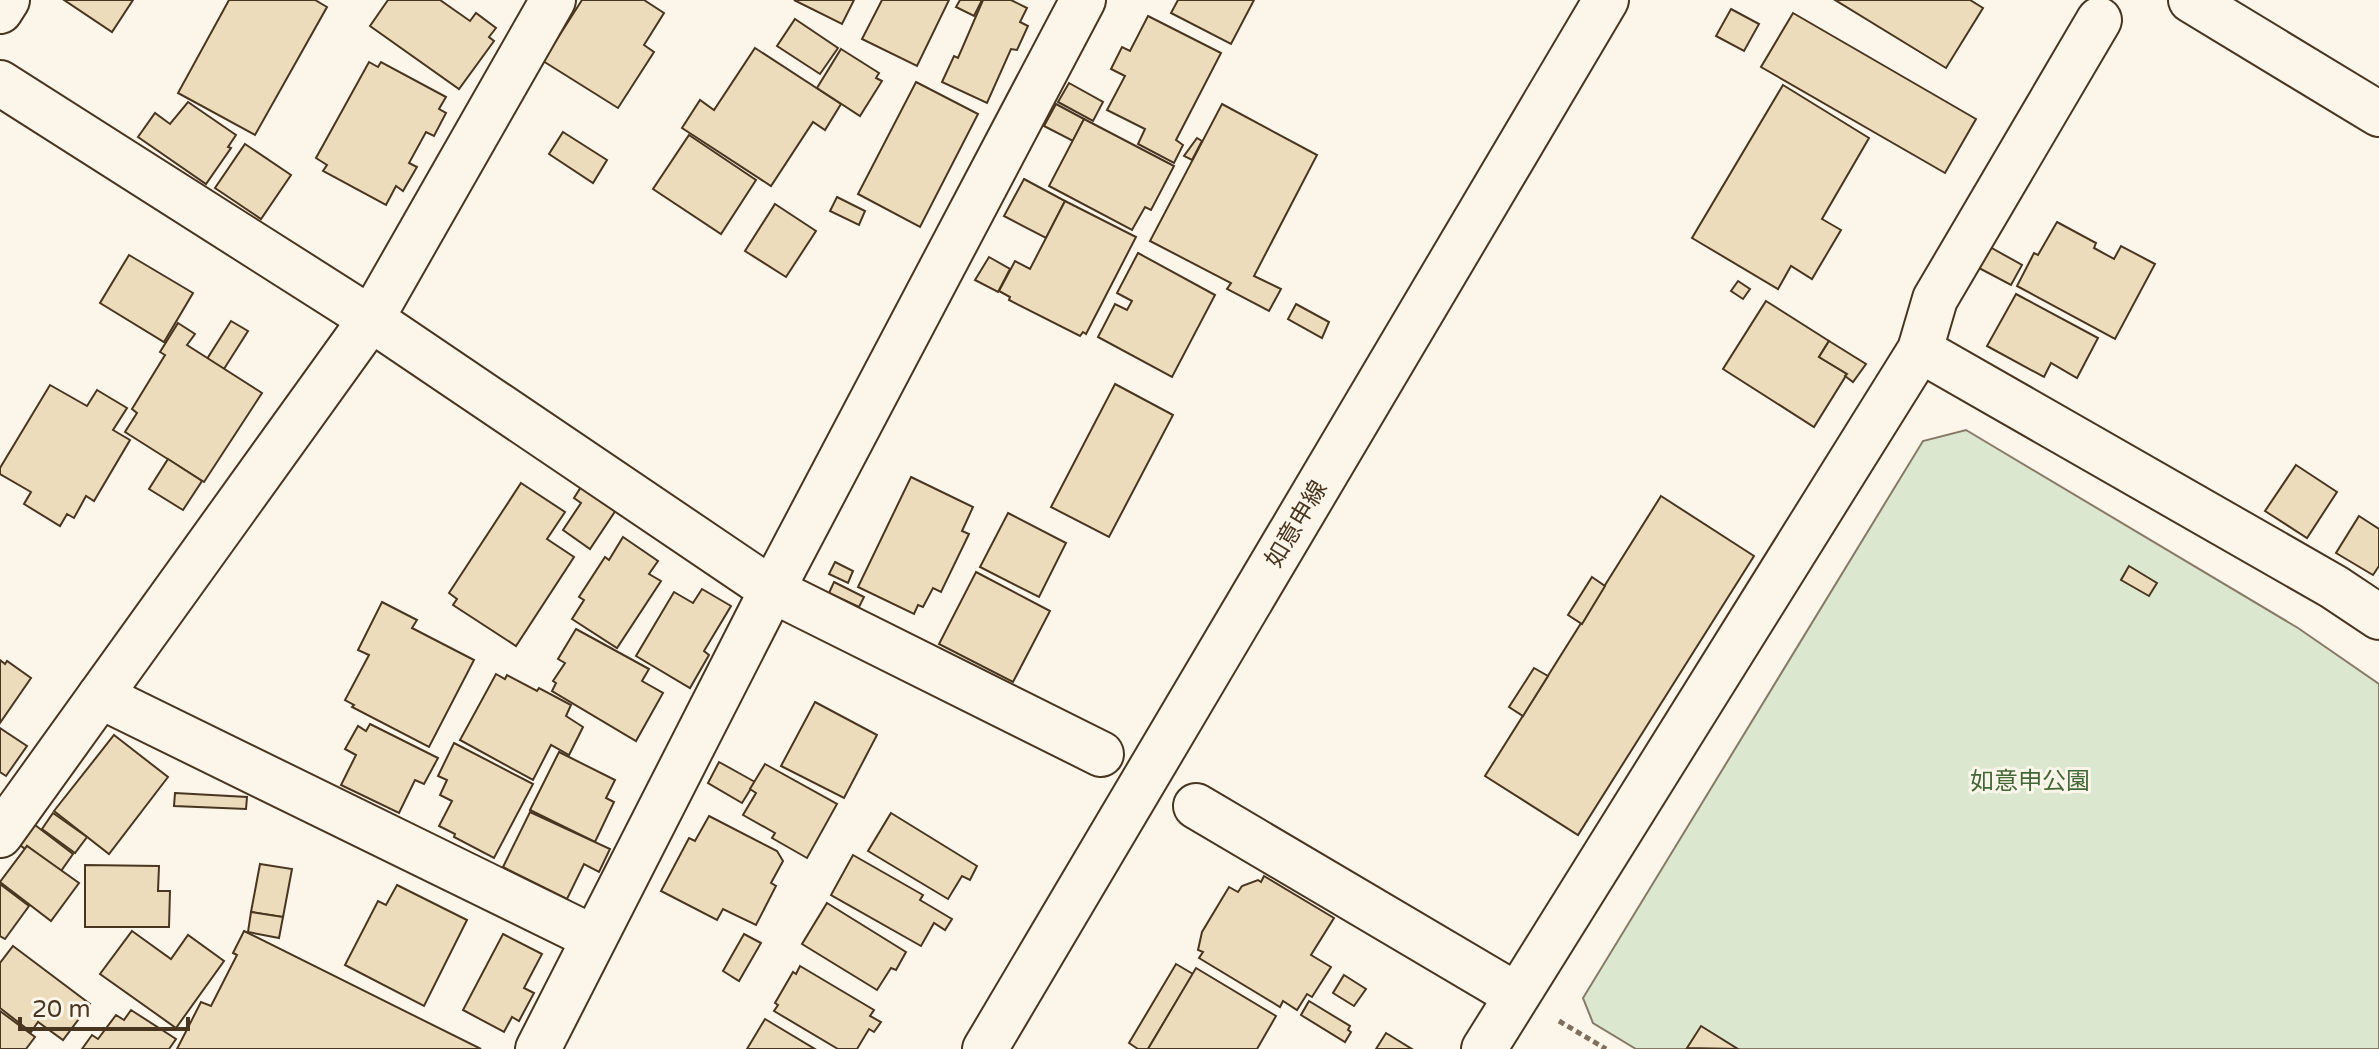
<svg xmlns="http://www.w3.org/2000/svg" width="2379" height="1049" font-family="'Varela Round','Noto Sans JP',sans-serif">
	<rect width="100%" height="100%" fill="#fbf6e9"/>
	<!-- green -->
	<path fill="#dce7d0" stroke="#887966" stroke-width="2" d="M1966,430L2298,628L2379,684V1049H1636L1593,1023L1583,998L1923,441Z"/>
	<!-- building -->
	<g fill="#ecdcbc" stroke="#4a3520" stroke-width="2">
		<path d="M64,0H133L112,32Z"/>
		<path d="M229,0H315L327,7L255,135L178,93Z"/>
		<path d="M388,0H440L470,21L476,13L496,28L489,37L494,41L459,89L370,26Z"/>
		<path d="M582,0H644L664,13L644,45L654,52L618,108L543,61Z"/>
		<path d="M794,0H854L842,24Z"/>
		<path d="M882,0H949L917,66L862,39Z"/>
		<path d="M960,0H982L974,16L956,7Z"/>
		<path d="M983,0H1011L1027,8L1020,22L1028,26L1017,50L1011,49L987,103L942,82L954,56L958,58Z"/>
		<path d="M1178,0H1254L1231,44L1171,13Z"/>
		<path d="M1835,0H1970L1983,8L1946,68Z"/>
		<path d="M1731,9L1759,24L1744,51L1716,36Z"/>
		<path d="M1793,13L1976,119L1945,173L1761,67Z"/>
		<path d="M1148,16L1221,53L1176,140L1183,145L1174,163L1138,144L1145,129L1107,110L1125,76L1111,69L1122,47L1130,51Z"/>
		<path d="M795,19L838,48L820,74L777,46Z"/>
		<path d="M755,48L841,104L825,130L813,122L771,186L682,128L700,100L714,110Z"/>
		<path d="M841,49L879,73L876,78L882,81L860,116L817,88Z"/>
		<path d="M369,62L378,67L381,62L446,97L439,109L446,113L434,136L426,132L409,163L417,167L403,191L396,186L386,205L323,171L327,165L316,158Z"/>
		<path d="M916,82L978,114L920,227L858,194Z"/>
		<path d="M1069,83L1103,102L1093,121L1058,102Z"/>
		<path d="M1783,85L1869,138L1822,219L1841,230L1812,279L1791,266L1778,289L1692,238Z"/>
		<path d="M188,102L236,135L228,147L231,148L206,184L138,137L155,113L170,124Z"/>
		<path d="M1056,104L1084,119L1073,141L1044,126Z"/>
		<path d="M1222,104L1317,155L1254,276L1281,289L1269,311L1227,289L1231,283L1150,241Z"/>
		<path d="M1084,119L1174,166L1151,210L1145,207L1132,230L1049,186Z"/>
		<path d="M563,132L607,160L593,183L549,154Z"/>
		<path d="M689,135L756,180L721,234L653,189Z"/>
		<path d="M1197,138L1202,141L1192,160L1184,156Z"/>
		<path d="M245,144L291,175L261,219L215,188Z"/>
		<path d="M1024,179L1065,201L1046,238L1004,216Z"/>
		<path d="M837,197L865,211L859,225L830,211Z"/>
		<path d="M1065,201L1136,237L1086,334L1083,332L1080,336L1009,300L1010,297L999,291L1015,261L1030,269Z"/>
		<path d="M775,204L816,231L786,277L745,251Z"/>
		<path d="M2057,222L2096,243L2094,248L2114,259L2121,246L2155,264L2115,339L2017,286L2034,253L2038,255Z"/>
		<path d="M1990,247L2022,265L2011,285L1979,268Z"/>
		<path d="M1138,253L1215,295L1172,377L1098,337L1115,304L1127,310L1132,301L1117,293Z"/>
		<path d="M129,255L193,293L164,342L100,303Z"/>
		<path d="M989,257L1010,269L998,292L975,280Z"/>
		<path d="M1738,281L1750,289L1743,299L1731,291Z"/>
		<path d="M2016,294L2098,338L2077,378L2051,363L2044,377L1987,346Z"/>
		<path d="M1766,301L1829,341L1819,357L1847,374L1814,427L1723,369Z"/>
		<path d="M1296,304L1329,322L1322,338L1288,319Z"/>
		<path d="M231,321L248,331L224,369L207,359Z"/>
		<path d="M178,323L195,334L187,345L262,393L204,482L125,432L137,413L132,409L165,355L160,352Z"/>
		<path d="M1829,341L1866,364L1853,382L1845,376L1847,374L1819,357Z"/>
		<path d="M1115,384L1173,415L1109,537L1051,507Z"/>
		<path d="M50,385L87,406L97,390L127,408L113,430L130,440L94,501L86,496L74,518L67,514L60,526L24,504L31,492L0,474V468Z"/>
		<path d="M168,459L202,481L183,510L149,489Z"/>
		<path d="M2296,465L2337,492L2307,538L2265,511Z"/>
		<path d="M911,477L973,507L962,531L969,534L941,592L933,588L923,607L918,605L914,614L858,587Z"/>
		<path d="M521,483L565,512L547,539L574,557L516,646L453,605L457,599L449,593Z"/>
		<path d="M581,487L616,510L590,549L563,530L581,503L574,498Z"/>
		<path d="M1661,496L1754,556L1578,835L1485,776Z"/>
		<path d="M1008,513L1066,543L1039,597L980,567Z"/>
		<path d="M2359,516L2379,529V566L2373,575L2336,553Z"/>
		<path d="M623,537L658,561L649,574L661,581L617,648L572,619L584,600L579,597L605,557L609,560Z"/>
		<path d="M835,562L853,571L848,583L829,574Z"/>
		<path d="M2129,566L2157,583L2149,596L2121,580Z"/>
		<path d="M976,572L1050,611L1013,682L939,644Z"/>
		<path d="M1592,577L1605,586L1582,624L1568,615Z"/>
		<path d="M834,582L864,597L859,607L829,593Z"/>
		<path d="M702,589L731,606L704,651L709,655L690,688L636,656L674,592L693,603Z"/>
		<path d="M382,602L417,620L412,628L474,660L429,747L352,707L354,705L345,700L369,655L358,650Z"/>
		<path d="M576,629L649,669L642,681L663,693L636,741L552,691L556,683L553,681L565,663L558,659Z"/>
		<path d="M0,660L5,664L7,661L31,678L0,723Z"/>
		<path d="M1534,668L1548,676L1523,716L1509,707Z"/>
		<path d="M496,674L505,679L507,675L537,691L539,688L571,705L566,716L583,727L569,755L551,745L533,780L460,740Z"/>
		<path d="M815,702L877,735L844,798L781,766Z"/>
		<path d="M370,724L438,758L424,784L415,780L399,813L341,785L356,755L345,749L358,726L366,731Z"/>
		<path d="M0,728L27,746L6,776L0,772Z"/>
		<path d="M114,735L168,777L109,854L54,811Z"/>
		<path d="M454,743L533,784L494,858L454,837L455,834L439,826L452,801L440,795L447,780L438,776Z"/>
		<path d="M559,752L615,780L606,798L614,802L595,842L530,810Z"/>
		<path d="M719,762L755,782L742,803L708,783Z"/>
		<path d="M765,764L837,804L807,858L772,838L775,833L743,815L756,793L750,789Z"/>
		<path d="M175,793L247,797L246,809L174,806Z"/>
		<path d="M530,812L610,849L599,872L584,864L567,899L503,867Z"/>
		<path d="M53,813L87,837L75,853L42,829Z"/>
		<path d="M891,813L977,866L970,880L962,876L948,899L868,851Z"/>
		<path d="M709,816L777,851L783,861L771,883L776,886L756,925L723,909L717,920L661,891L689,838L695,841Z"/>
		<path d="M35,825L73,854L61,871L27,846L25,849L20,845Z"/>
		<path d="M27,846L79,883L51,921L0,882Z"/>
		<path d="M853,855L923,895L920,900L952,919L945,930L934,923L921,946L831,895Z"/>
		<path d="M260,864L292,869L283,917L251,912Z"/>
		<path d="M85,865L159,866L158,891H170L169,927H85Z"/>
		<path d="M1264,876L1334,918L1311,955L1331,967L1312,997L1307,994L1297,1010L1283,1001L1280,1007L1199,958L1203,952L1198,950L1202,932L1229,887L1238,892L1242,886L1258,880L1261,882Z"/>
		<path d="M0,884L29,906L5,939L0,936Z"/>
		<path d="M397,885L467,920L424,1006L345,965L378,901L386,905Z"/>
		<path d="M827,903L906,952L896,970L891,968L877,990L802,944Z"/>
		<path d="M251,912L283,917L279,938L248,932Z"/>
		<path d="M132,931L171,959L188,935L224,961L176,1028L100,974Z"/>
		<path d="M244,931L481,1049H177L201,1002L211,1006L237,955L233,953Z"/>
		<path d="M503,934L542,954L524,988L534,993L519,1021L512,1017L504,1032L463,1010Z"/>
		<path d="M744,934L761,943L739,981L723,971Z"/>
		<path d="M13,946L90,1004L63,1040L38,1022L31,1032L0,1008V963Z"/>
		<path d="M1176,964L1193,974L1148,1049H1138L1129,1043Z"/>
		<path d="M800,966L874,1010L870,1016L881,1022L874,1032L869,1029L857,1049H838L774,1011L778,1005L775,1003L793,972L796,974Z"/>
		<path d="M1196,968L1276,1016L1257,1049H1148Z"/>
		<path d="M1344,975L1366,989L1354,1006L1333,993Z"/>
		<path d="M1309,1001L1350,1026L1348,1030L1351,1032L1345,1042L1301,1015Z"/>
		<path d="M131,1010L176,1039L169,1049H82L92,1035L98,1039L116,1015L124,1020Z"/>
		<path d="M0,1011L35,1037L26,1049H0Z"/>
		<path d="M765,1019L815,1049H747Z"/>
		<path d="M1701,1026L1738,1049L1687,1048Z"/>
		<path d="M1386,1033L1412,1049H1376Z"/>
	</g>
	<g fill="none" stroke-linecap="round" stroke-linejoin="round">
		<!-- minor casing -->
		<g stroke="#4a3520" stroke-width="48">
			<g id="minor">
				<path d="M0,11L7,0"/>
				<path d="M0,83L371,319L772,590L1101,754"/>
				<path d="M1920,350L2334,587L2379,617"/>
				<path d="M100,696L594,938"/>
				<path d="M1196,806L1516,995"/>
				<path d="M0,835L371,319L553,0"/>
				<path d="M538,1049L772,590L1083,0"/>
				<path d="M1484,1049L1920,350L1935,299L2099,20"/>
			</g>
		</g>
		<!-- tertiary casing -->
		<g stroke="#4a3520" stroke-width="48">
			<g id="tertiary">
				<path d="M2191,0L2379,114"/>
				<path d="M985,1049L1606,0"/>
			</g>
		</g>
		<!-- path -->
		<path stroke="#7f6f5c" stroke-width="5" stroke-dasharray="6 4" stroke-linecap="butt" d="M1559,1021L1606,1049"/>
		<!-- minor -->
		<use href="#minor" stroke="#fbf6e9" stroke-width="44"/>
		<!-- tertiary -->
		<use href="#tertiary" stroke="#fbf6e9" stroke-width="44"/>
	</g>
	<g text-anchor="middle" stroke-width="6" stroke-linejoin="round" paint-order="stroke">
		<!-- street labels -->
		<g font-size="24" fill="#4a3520" stroke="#fbf6e9">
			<text transform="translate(1296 524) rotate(-59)" y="8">如意申線</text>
		</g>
		<!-- park labels -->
		<g font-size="24" fill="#436837" stroke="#fbf6e9">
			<text x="2030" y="789">如意申公園</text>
		</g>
	</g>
	<!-- scale -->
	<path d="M20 1017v12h168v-12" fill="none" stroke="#4a3520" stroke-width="4"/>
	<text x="32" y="1017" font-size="24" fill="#4a3520" stroke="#fbf6e9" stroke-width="6" paint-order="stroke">20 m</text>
</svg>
